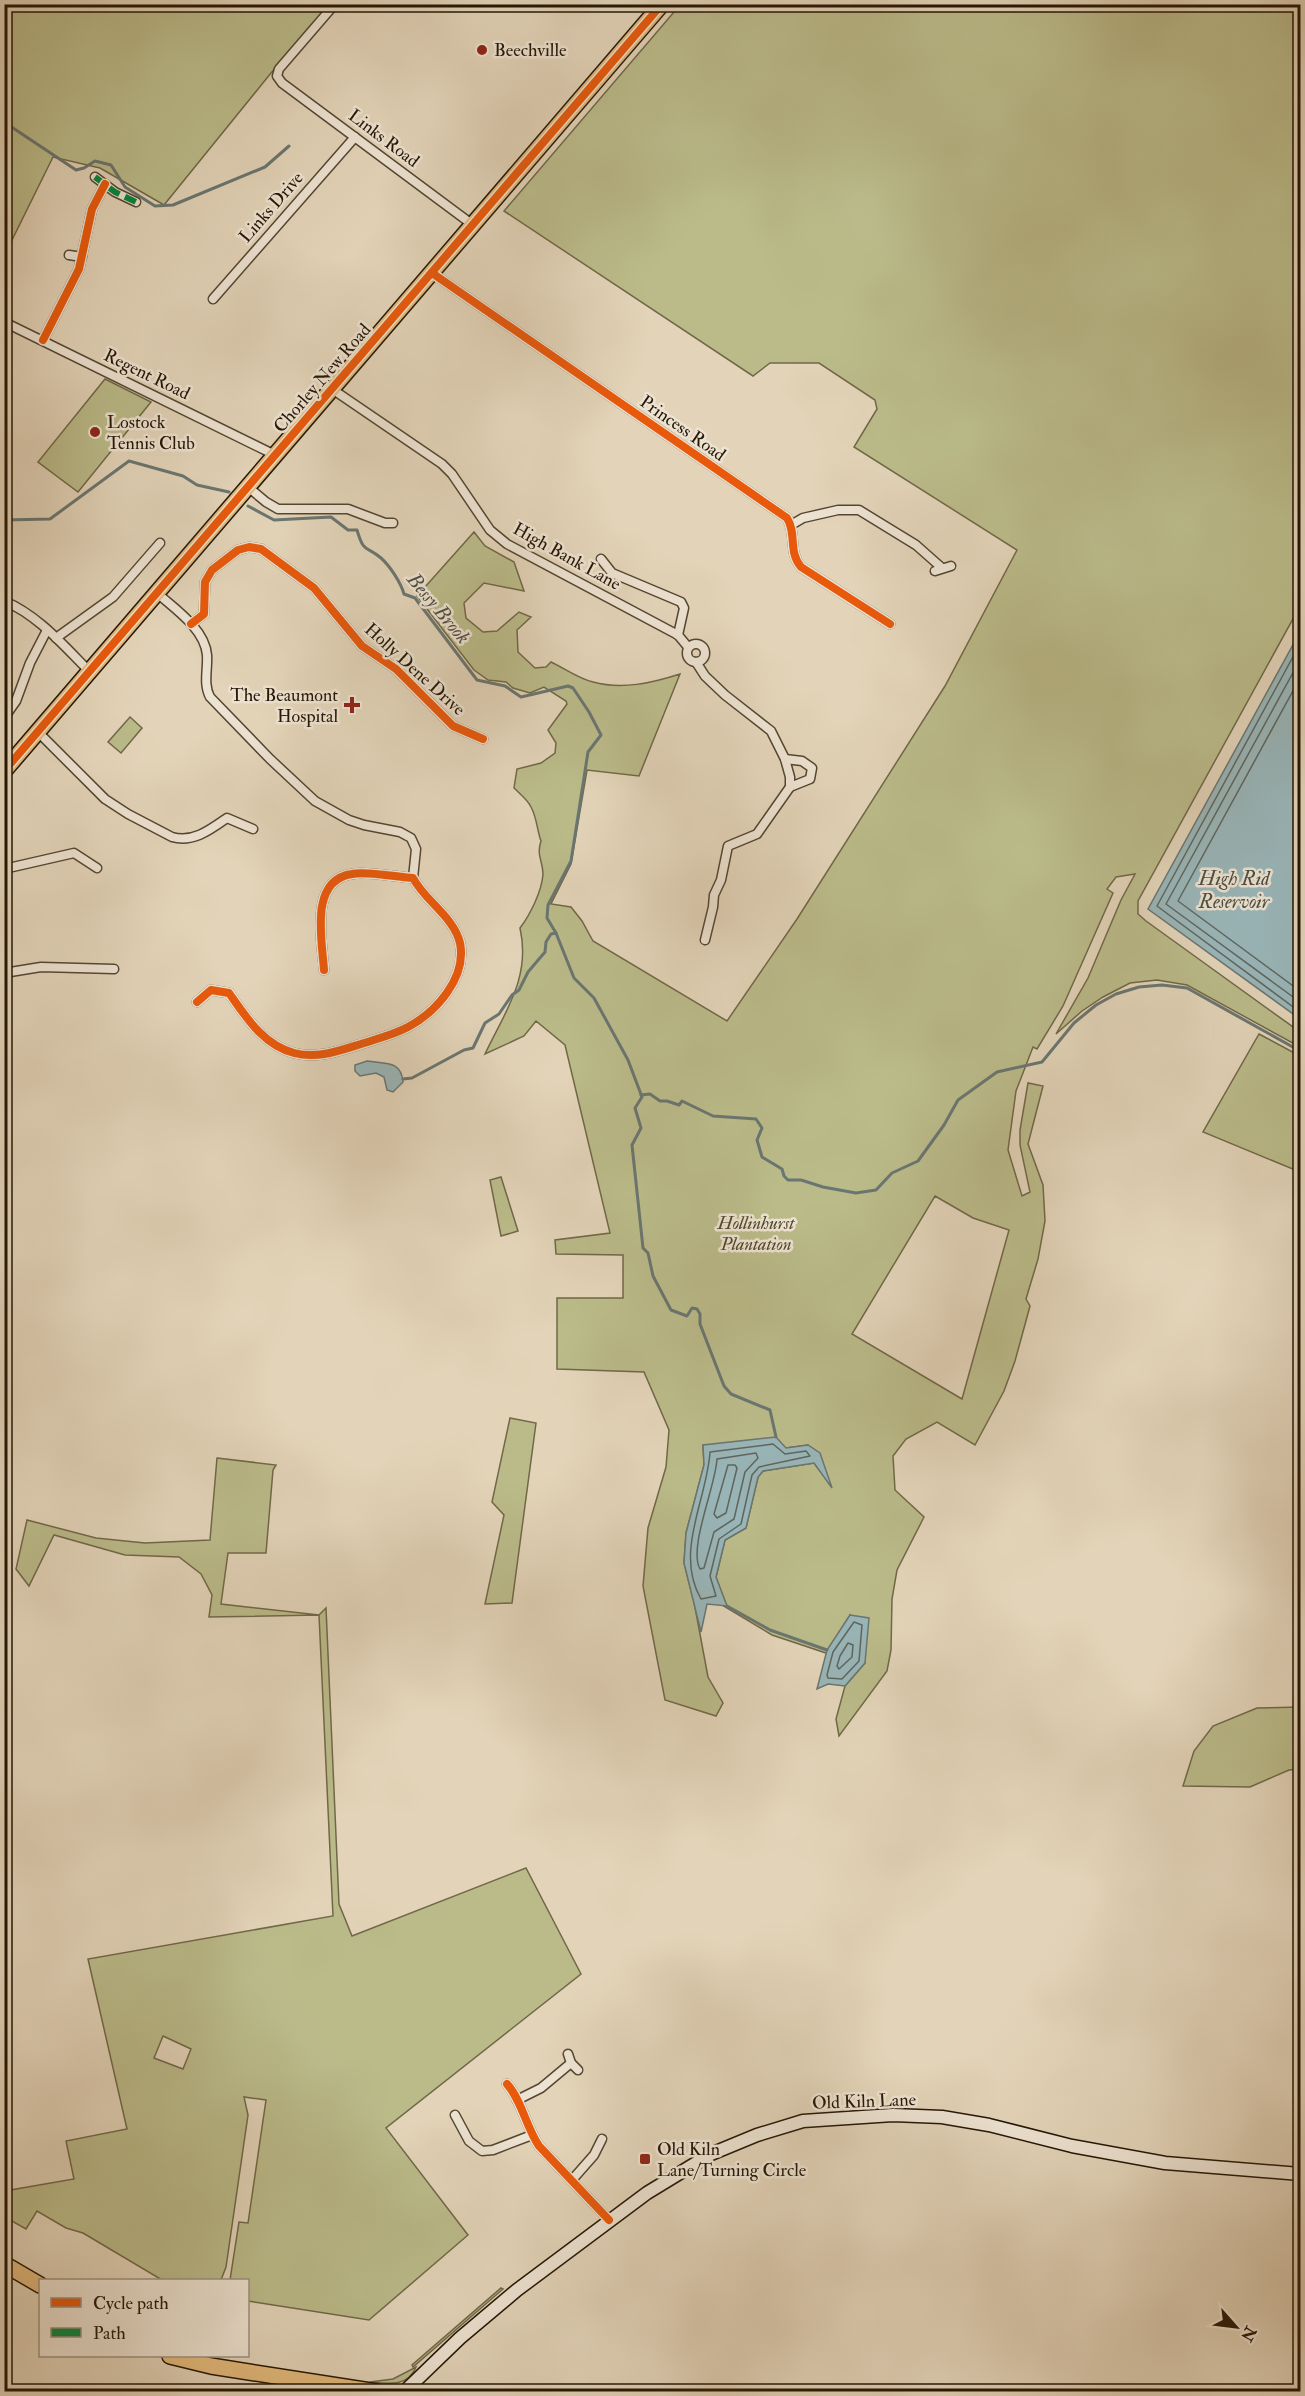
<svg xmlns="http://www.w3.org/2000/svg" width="1305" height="2396" font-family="'IM FELL Double Pica',serif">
	<rect width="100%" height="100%" fill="#e3d4b9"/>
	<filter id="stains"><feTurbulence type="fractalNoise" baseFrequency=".00333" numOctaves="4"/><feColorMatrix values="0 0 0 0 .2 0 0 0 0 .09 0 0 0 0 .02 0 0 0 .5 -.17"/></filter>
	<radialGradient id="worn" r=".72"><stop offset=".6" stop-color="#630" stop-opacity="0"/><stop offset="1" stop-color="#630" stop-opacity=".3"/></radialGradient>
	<!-- green -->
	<g fill="#bbbb8a" stroke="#706848" stroke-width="1.5" fill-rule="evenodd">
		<path d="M4,5H330L271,73L164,205L100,168L53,157L10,244L4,242Z"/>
		<path d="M680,5H1300V606L1138,901V914L1146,921L1300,1032V1047L1187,985L1157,980L1130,983L1103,997L1082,1011L1056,1034L1088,978L1121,900L1135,874L1116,877L1107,889L1113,893L1063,1006L1037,1049L1033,1047L1016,1091L1008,1150L1022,1196L1030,1192L1020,1145V1130L1028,1083L1043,1086L1028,1144L1043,1185L1045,1221L1038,1259L1026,1299L1030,1306L1015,1361L1004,1391L975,1445L937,1422L906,1439L893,1456L895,1490L924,1517L897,1570L892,1599L891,1650L887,1671L839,1736L836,1719L845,1686L865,1663L850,1615L826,1653L772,1635L722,1605H726L716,1577L725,1540L746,1528L758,1477L763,1471L814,1463L831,1485L808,1445L786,1448L703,1445L704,1465L686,1533L684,1563L694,1602L708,1677L723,1703L716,1716L665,1700L643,1586L648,1528L666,1467L669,1430L644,1372L557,1369V1298H623V1255L556,1254L555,1240L610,1233L565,1045L536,1021L524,1036L485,1054C506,1010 531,977 520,928C530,915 542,891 543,874C543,861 536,856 541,841C537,830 537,818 531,807C528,800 520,794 514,788L517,769L541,763L555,753L556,743L548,730L567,704L566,701L544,687L530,693L513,688L506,682L488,680L474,670L417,596L474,532L485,546L514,562L524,591L484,583L464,603L466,618L483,632L497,631L519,612L531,617L517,630L518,652L535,668L546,667L551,662C564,668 579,679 593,682C622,690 652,683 680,674L639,776L587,770L571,864L551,904L571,907L582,921L593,941L727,1021L797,919L945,686L1017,550L854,447L877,409L875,400L819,363H770L753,376L504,211ZM935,1196L973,1218L1009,1230L962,1399L852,1334Z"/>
		<path d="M105,379L151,402L78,492L38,462Z"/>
		<path d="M130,717L142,728L121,753L108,742Z"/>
		<path d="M1259,1034L1300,1056V1172L1203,1132Z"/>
		<path d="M501,1177L518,1231L501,1236L490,1180Z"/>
		<path d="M510,1418L536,1423L512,1603L485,1604L504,1515L492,1502Z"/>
		<path d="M217,1458L276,1465L273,1470L266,1553H228L221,1604L319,1615L326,1608L339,1904L352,1936L526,1868L581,1974L386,2128L468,2235L369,2320L248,2301V2280H230L239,2222L248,2223L266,2100L244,2097L248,2115L226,2267L221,2280H162L83,2233L66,2228L37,2211L26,2229L12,2221L5,2234V2191L74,2179L66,2141L127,2129L88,1959L333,1916L319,1615L209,1617L212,1595L201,1574L179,1557L125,1555L54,1535L29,1586L16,1569L27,1520L96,1538L145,1543L210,1540ZM163,2036L191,2049L183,2069L154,2058Z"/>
		<path d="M1300,1707V1769L1289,1770L1250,1787L1183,1786L1194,1751L1213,1726L1257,1708Z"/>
		<path d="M501,2288L503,2289L413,2367L412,2365Z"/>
		<path d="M416,2367C408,2387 389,2384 370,2382L393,2379Z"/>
	</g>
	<!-- water -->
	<g fill="#99b6b9" stroke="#6a7671" stroke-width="1.5">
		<path d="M1300,632V1019L1148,909Z"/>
		<path d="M367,1061C385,1064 401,1060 403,1082L393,1092L387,1090L384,1077L376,1073L360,1076L355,1071V1065Z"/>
		<path d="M776,1437L786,1448L808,1445L820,1453L832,1488L814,1463L763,1471L758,1477L746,1528L725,1540L716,1577L727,1606L707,1604L701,1632L684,1563L686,1533L704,1465L703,1445Z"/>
		<path d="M850,1615L869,1618L865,1663L845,1686L828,1684L817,1689L827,1650Z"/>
	</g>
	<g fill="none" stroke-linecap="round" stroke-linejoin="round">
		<!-- shore -->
		<g stroke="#5e665f" stroke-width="1.5">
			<path d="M1300,644L1157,906L1300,1012"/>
			<path d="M1300,660L1166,904L1300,1002"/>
			<path d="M1300,678L1178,901L1300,991"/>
			<path d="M773,1444L785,1454L806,1451L810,1456L759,1467L752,1475L741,1524L719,1539L710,1576L716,1596L701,1599C674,1552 707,1500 710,1452Z"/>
			<path d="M756,1453L758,1458L745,1472L734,1519L714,1532L704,1568L700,1569C688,1548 716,1485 717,1459Z"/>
			<path d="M728,1465H735L737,1468L726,1513L717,1518L714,1514Z"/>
			<path d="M854,1622L862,1625L859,1661L842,1679L828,1678L827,1675L833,1652Z"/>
			<path d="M848,1643L853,1645L852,1657L839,1669L837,1666L840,1656Z"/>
		</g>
		<!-- stream -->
		<g stroke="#6a7671" stroke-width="3">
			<path d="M4,122L76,170L84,168L95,161L111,165L125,187L155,206L173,205L265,167L289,146"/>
			<path d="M248,506L274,520L331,517L348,530H357C364,554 366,545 381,558C390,566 401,583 404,594L415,598L477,680L505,686L521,697L568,686L573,688L589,712L601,735L588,752L571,861L548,905L547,918L556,933L574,978L594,998L628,1060L642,1097L635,1108L641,1128L632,1145L643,1248L648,1253L653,1276L671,1310L687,1316L692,1308L697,1309L700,1314V1324L724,1386L731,1394L770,1410L776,1437"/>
			<path d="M4,520L50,519L129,461L183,476L197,485L229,492"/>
			<path d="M403,1079L412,1078L464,1050L473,1048L485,1023L499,1014L512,995L519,990L528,972L545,952L546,942L551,934L556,933"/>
			<path d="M641,1095L650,1094L660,1101H667L679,1105L682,1101L713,1116L756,1119L762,1128L757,1140L762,1157L782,1169L784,1176L788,1180H801L823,1187L856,1193L876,1190L892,1173L918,1161L944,1125L958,1100L997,1072L1042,1062L1074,1023L1096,1005L1116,994L1139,987L1162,985L1187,988L1300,1051"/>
			<path d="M727,1606L770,1630L827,1650"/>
		</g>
		<!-- street casing -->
		<g stroke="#544632" stroke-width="11">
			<g id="street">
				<path d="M335,4L279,69L277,76L282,83L473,225"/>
				<path d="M95,177L115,192L136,202"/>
				<path d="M69,255L82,257"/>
				<path d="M432,273L787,518C797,534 788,552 801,567L890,624"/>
				<path d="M213,299L355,137"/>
				<path d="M4,322L275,455"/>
				<path d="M43,340L79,269L92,209L105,184"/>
				<path d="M332,389L442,464L452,474L490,530L507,544L678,635L688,647"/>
				<path d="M248,487L266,502L278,509H348L385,523H393"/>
				<path d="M791,525L803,518L838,510H859L916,545L942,568"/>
				<path d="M601,559L612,573L681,602L684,608L678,635"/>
				<path d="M935,571L951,566"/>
				<path d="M157,593C175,609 205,629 207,655C208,669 203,684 210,697L270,759L315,801L349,820L364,825L400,832L411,838L416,849L413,878"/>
				<path d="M4,601C38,615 64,646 89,671"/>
				<path d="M191,624L204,614L205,582L212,570L238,550L249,547L261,549L314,588L362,646L396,669L453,726L483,739"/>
				<path d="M56,638L113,597L160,543"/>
				<circle cx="696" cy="653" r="9"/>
				<path d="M696,662L705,676L725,695L771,731L785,759L790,777V787L757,834L728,846L721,880L714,895L713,907L705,940"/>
				<path d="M4,718L16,701L30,663L47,630"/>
				<path d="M38,732L105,799L128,814L172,837C193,843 210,830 227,818L253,829"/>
				<path d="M785,759L802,761L812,768L810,779L790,787"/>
				<path d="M4,869L74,853L97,868"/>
				<path d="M4,973L41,967L114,969"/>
				<path d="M197,1002L211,990L229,993C246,1017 263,1045 294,1053C318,1059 338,1051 361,1044C376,1039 393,1035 408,1027C436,1012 467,978 460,943C454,917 425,901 413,878C395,877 367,871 352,874C309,880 322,940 324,970"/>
				<path d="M4,1348L6,1347"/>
				<path d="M568,2054L571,2063L578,2070"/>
				<path d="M507,2084C522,2101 526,2127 539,2146L609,2220"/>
				<path d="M517,2100L541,2088L571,2063"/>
				<path d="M455,2115L469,2141L482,2151L493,2150L532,2135"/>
				<path d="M572,2180L594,2155L602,2139"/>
			</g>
		</g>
		<!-- secondary casing -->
		<g stroke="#241605" stroke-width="15">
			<path id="secondary" d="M404,2392L460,2338L517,2290L647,2193L711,2154L757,2135L803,2121L893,2115L942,2117L989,2125L1072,2146L1165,2163L1300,2174"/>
		</g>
		<!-- highway casing -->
		<g stroke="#241605" stroke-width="18">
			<g id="highway">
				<path d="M4,771L662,4"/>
				<path d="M4,2264L40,2285"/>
				<path d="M170,2356L211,2366L377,2392"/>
			</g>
		</g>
		<!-- street -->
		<use href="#street" stroke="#ede3d2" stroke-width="8"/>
		<!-- secondary -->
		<use href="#secondary" stroke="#ede3d2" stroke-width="12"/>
		<!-- highway -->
		<use href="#highway" stroke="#e2ba7c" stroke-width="15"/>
		<!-- quiet -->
		<path stroke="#00873e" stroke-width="6" stroke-dasharray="12 6" stroke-linecap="butt" d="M95,177L115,192L136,202"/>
		<!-- cycleway casing -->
		<g stroke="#ede3d2" stroke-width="11">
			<g id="cycleway">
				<path d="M432,273L787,518C797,534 788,552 801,567L890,624"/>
				<path d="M43,340L79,269L92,209L105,184"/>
				<path d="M191,624L204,614L205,582L212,570L238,550L249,547L261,549L314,588L362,646L396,669L453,726L483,739"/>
				<path d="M4,771L662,4"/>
				<path d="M197,1002L211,990L229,993C246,1017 263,1045 294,1053C318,1059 338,1051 361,1044C376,1039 393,1035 408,1027C436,1012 467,978 460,943C454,917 425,901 413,878C395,877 367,871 352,874C309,880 322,940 324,970"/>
				<path d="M507,2084C522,2101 526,2127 539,2146L609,2220"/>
			</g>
		</g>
		<!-- cycleway -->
		<use href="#cycleway" stroke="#e8590c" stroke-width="8"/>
	</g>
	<!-- markers -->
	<g fill="#8f2418" stroke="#ede3d2" stroke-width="2">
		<circle cx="482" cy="50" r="6"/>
		<circle cx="95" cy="432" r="6"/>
		<path d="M349 696h6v6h6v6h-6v6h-6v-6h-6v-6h6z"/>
		<rect x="639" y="2153" width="12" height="12" rx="3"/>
	</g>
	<g text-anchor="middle" stroke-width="5" stroke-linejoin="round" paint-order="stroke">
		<!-- poi labels -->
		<g font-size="18" fill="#241605" stroke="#ede3d2" text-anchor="start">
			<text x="494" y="56">Beechville</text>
			<text x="107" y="428">Lostock<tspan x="107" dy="21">Tennis Club</tspan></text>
			<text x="338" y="701" text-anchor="end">The Beaumont<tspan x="338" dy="21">Hospital</tspan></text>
			<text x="657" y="2155">Old Kiln<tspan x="657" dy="21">Lane/Turning Circle</tspan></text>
		</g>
		<!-- street labels -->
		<g font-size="18" fill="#241605" stroke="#ede3d2">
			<text transform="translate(384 138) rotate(37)" y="6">Links Road</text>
			<text transform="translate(271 207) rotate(-49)" y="6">Links Drive</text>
			<text transform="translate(147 374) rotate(26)" y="6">Regent Road</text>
			<text transform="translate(322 378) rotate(-49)" y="6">Chorley New Road</text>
			<text transform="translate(683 428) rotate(35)" y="6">Princess Road</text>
			<text transform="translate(567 556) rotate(29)" y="6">High Bank Lane</text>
			<text transform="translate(415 669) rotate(42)" y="6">Holly Dene Drive</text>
			<text transform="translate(864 2101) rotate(-2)" y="6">Old Kiln Lane</text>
		</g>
		<!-- park labels -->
		<g font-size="18" font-style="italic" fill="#51482d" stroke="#ede3d2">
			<text x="756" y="1229">Hollinhurst<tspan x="756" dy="21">Plantation</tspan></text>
		</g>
		<!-- water labels -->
		<g font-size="20" font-style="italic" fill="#4d4e44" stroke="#ede3d2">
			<text transform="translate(439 608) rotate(50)" y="7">Bessy Brook</text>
			<text x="1234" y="885">High Rid<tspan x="1234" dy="23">Reservoir</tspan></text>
		</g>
	</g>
	<!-- margin -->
	<rect width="1305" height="2396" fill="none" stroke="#e3d4b9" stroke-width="24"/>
	<rect x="6" y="6" width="1293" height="2384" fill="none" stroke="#241605" stroke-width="3"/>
	<rect x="12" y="12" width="1281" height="2372" fill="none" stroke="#241605" stroke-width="1.5"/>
	<!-- legend -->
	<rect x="39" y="2279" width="210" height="78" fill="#ede3d2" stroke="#9d9180" stroke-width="1.5"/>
	<rect x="51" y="2298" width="30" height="9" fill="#e8590c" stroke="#9d9180" stroke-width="1.5"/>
	<text x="93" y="2309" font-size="18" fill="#241605">Cycle path</text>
	<rect x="51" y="2328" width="30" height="9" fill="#00873e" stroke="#9d9180" stroke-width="1.5"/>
	<text x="93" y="2339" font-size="18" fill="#241605">Path</text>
	<!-- north arrow -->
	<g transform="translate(1236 2327) rotate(118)" stroke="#ede3d2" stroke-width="4.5" paint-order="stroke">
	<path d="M0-4.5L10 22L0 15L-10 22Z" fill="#241605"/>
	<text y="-9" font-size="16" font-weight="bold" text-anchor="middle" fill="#241605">N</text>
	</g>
	<rect width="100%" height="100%" filter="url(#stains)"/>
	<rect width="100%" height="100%" fill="url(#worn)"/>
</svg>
